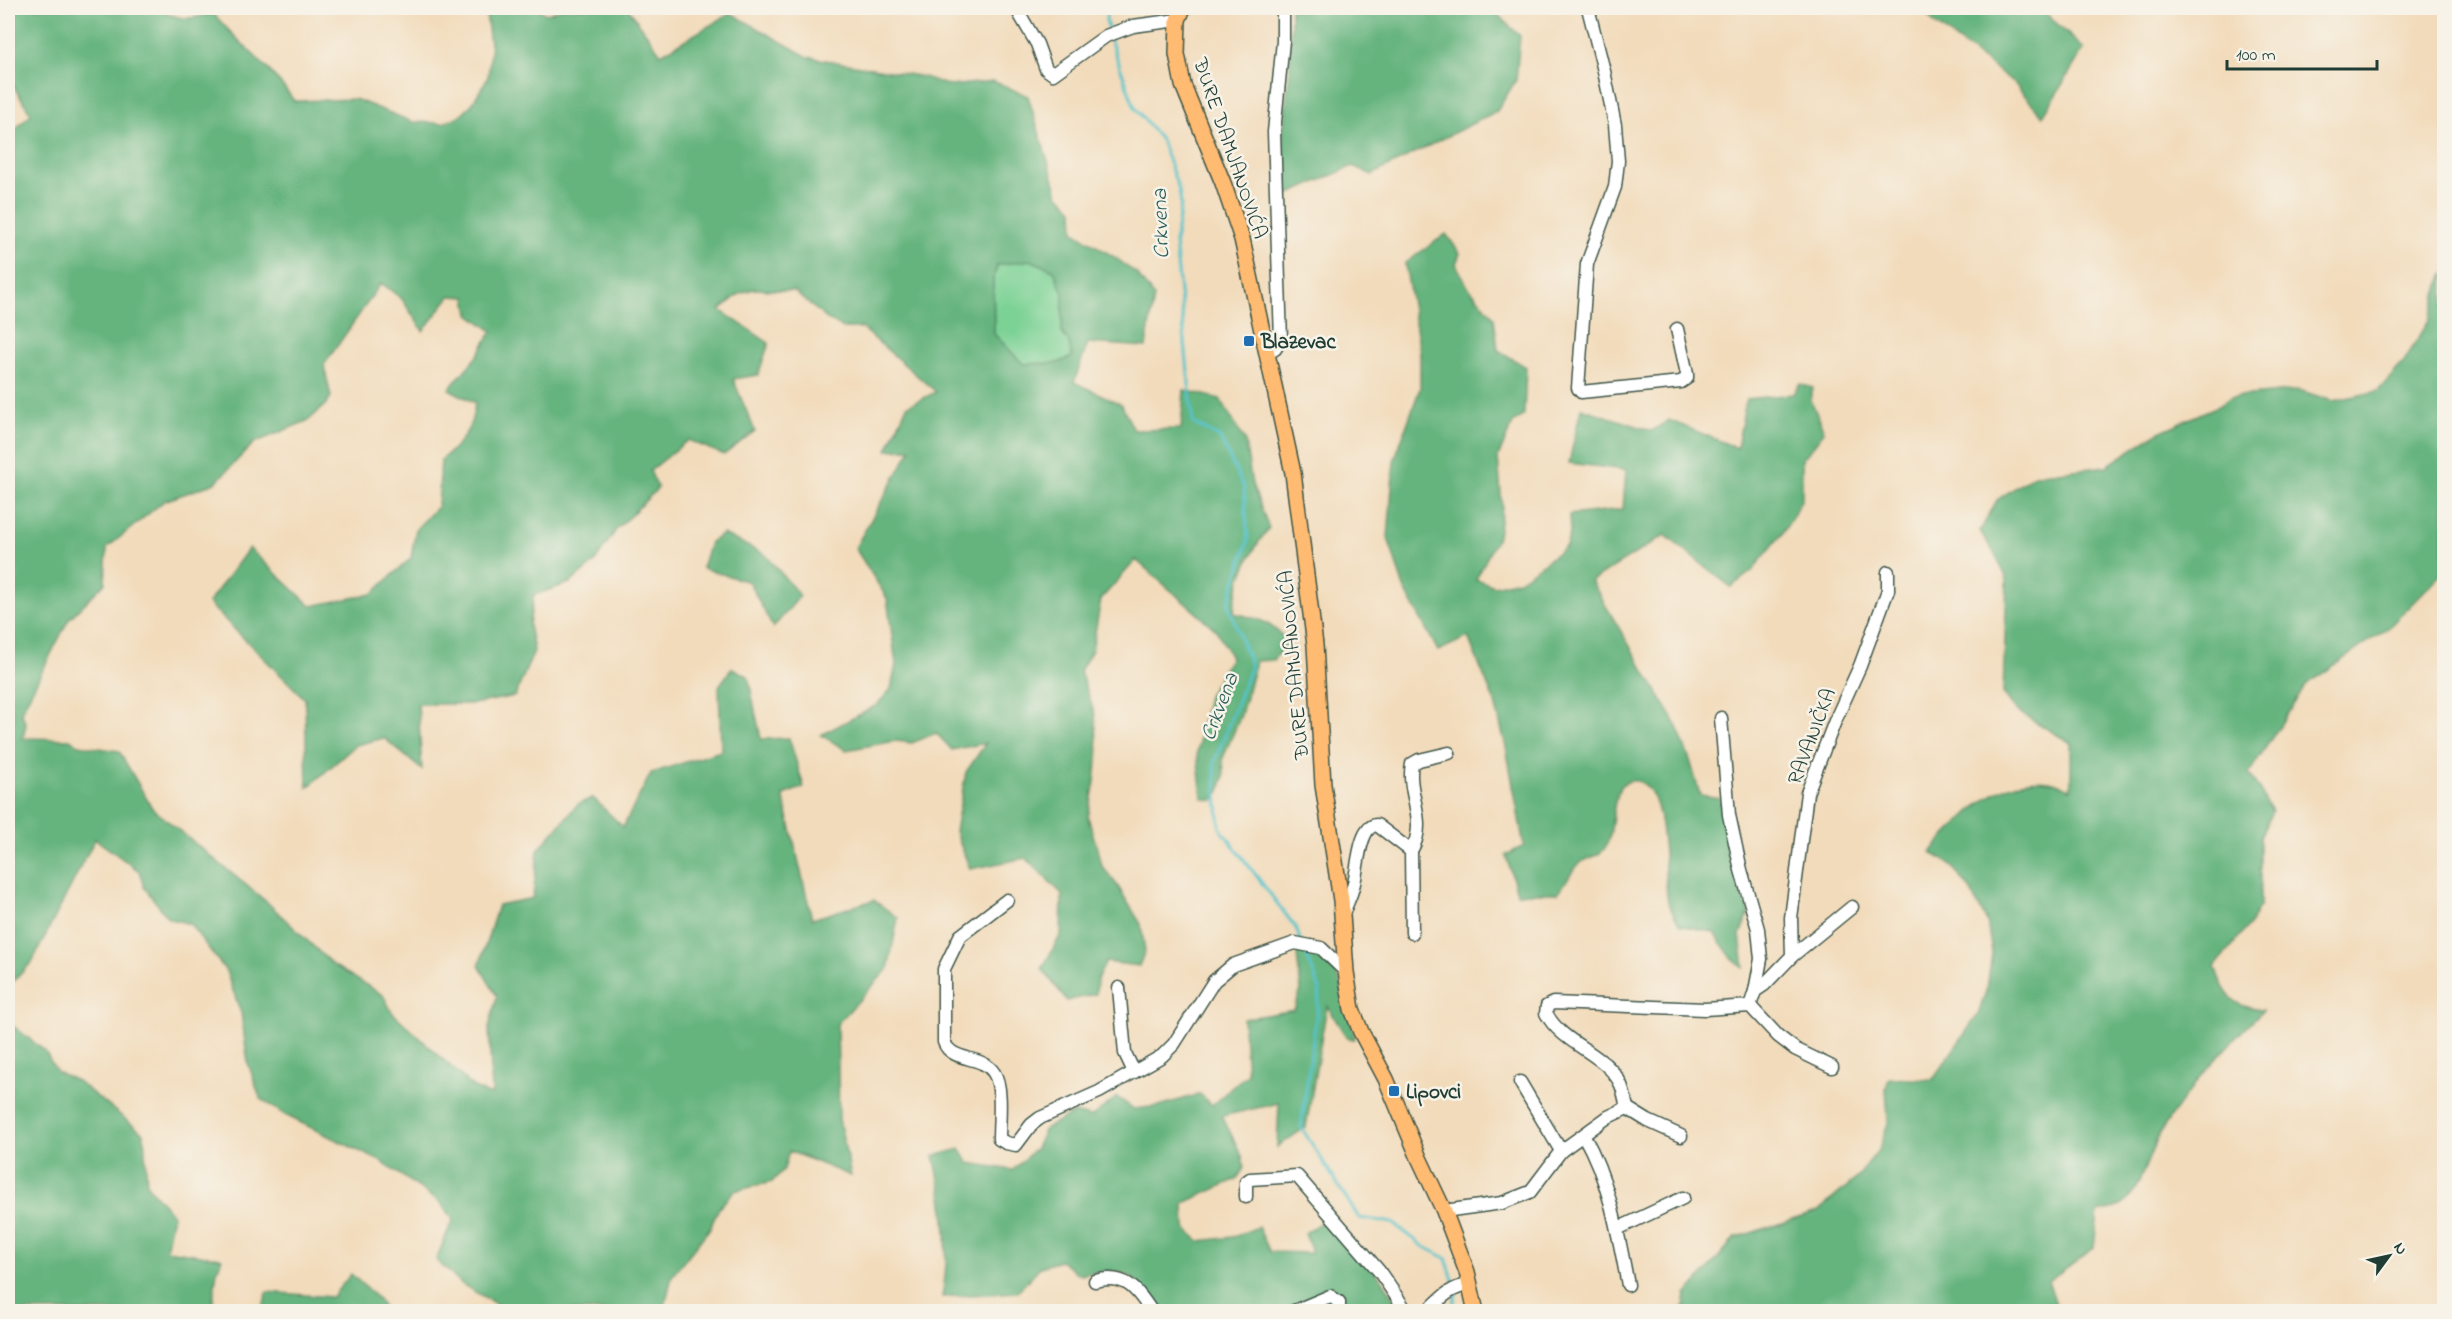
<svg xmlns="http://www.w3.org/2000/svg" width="2452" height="1319" font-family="'Indie Flower',sans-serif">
	<rect width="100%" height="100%" fill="#f7f3e8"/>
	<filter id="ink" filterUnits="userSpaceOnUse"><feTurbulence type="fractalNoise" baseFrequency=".0167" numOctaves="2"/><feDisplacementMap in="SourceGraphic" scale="12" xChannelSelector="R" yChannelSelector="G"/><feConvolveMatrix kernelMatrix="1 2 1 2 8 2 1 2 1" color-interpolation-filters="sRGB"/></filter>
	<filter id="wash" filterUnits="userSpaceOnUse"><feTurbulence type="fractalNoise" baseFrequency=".008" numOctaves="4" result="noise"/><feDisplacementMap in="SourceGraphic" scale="24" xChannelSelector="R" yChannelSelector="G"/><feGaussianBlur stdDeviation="1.35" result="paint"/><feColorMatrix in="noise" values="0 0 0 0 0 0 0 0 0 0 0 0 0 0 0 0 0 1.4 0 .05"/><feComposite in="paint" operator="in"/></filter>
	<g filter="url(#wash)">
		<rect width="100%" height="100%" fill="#f2dbbb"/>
		<!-- green -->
		<path fill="#7cd295" stroke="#4e8864" stroke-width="1.5" d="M1030,260L1054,270L1063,293L1062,333L1069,342L1072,357L1058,363L1023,364L994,334L993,280L998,265Z"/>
		<!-- forest -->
		<g fill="#65b47e" stroke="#427859" stroke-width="1.5" fill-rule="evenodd">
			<path d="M8,8H158C179,21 190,20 213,13C239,44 271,67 294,101L355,99L413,122L443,123L458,117L472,104L488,77L491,50L485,8H536L547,14L563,8H628L661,54L731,13L808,57L924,77L950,86L993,81L1028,96L1058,194L1073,209L1074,232L1116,258L1137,274L1154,297L1146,347L1088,343L1074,382L1121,404L1134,430L1181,429L1184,390L1220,399L1245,441L1252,484L1269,528C1251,550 1235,583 1234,613C1262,620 1268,620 1288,642L1273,660L1256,661L1241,715L1223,758L1224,776L1220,791L1213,801L1202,798L1197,752L1208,696L1231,657L1216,630L1136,560L1101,599L1092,650L1080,671L1095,715L1098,752L1095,782L1088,817L1102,866L1117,885L1141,924L1145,951L1139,966L1106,962L1097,980L1096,994L1067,1001L1042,969L1061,934L1062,894L1026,858L970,869L955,831L966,772L986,743L952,750L936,733L912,743L896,741L846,750L821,735L877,705L891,689L896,665L887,598L855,548L911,449L887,450L907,406L936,392L862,328H843L828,320L794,291L753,289L738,295L720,310L769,343L758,375L733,379L755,431L724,455L688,440L650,471L658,488L616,530L594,563L570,583L534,595L529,625L534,651L515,696L474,704H418L422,770L384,738L356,745L307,788L305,699L208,603L249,548L311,606L372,594L411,558L416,529L438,506L441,460C462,442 472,431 475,403L449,389L477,356L492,331L469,314L466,297L450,296L423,331L402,299L381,283L324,365L331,397L325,405L309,420L254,443L215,483L164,501L107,548L105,583L69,619L21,712L26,724L23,738L70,739L79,745L119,751L152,808L268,903L333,965L383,995L392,1012L474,1088L492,1095L489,1027L497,996L479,966L498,905L533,898L538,850L578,804L593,798L623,827L651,773L721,751L719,686L732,668L748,676L761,739L789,738L804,787L783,795L812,919L874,900L898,918L888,969L837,1024L839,1119L851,1176L789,1151L784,1169L772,1182L734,1191L719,1208L710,1228L672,1276L666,1301L660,1311H508L463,1285L436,1260L453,1219L441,1203L380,1161L285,1115L260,1098L248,1063L241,1013L226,971L190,924L168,918L144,887L139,871L95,839L32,962L8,987V136L31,114L8,77ZM1030,260L1054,270L1063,293L1062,333L1069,342L1072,357L1058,363L1023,364L994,334L993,280L997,265Z"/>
			<path d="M1291,8H1491L1520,36L1516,80L1497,111L1372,175L1353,166L1285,196L1283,130L1290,69Z"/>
			<path d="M1921,8H2040L2084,49L2043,116L2013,82L1935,24Z"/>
			<path d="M1446,234L1460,253L1456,264L1468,287L1494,317L1498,350L1526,367L1524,415L1513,423L1498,457L1502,507L1498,536L1476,579L1494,586L1519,580L1537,568L1566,546L1570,533L1569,515L1623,509L1626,470L1569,463L1581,408L1652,431L1669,420L1737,448L1746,399L1793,394L1800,384L1813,388L1811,400L1824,432L1802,460V498L1793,516L1782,534L1752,571L1731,587L1665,535L1591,581L1675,722L1690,760L1700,795L1720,798L1737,879L1749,913L1740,935L1744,968L1732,958L1713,932L1680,925C1676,918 1670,909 1668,901C1662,875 1669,788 1637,781C1631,780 1624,782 1621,787C1609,806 1616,832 1604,849C1598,857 1588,858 1580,863C1572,870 1565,884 1558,893H1517L1506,855L1524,846L1506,747L1495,703L1468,637L1438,651L1404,588L1388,538L1394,461L1420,388V352L1405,263Z"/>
			<path d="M2444,272V571L2388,628L2306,685L2249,773L2272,811L2260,838V906L2251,922L2215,967C2224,994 2233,1008 2263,1010C2225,1048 2190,1085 2162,1130C2148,1153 2144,1180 2127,1201C2121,1209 2107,1210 2098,1212L2094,1248L2048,1281L2058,1311H1683L1686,1295L1735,1238L1817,1212L1857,1178L1879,1149L1888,1123L1886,1088L1889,1078L1932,1080L1978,1015L1987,988L1992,953L1987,922L1969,888L1950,864L1931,852C1962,819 1998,774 2049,781C2057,782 2064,787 2071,789V743L2017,711L2003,693L2007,579L1996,556L1980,531L1997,500L2034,475L2107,466L2157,433L2218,406L2231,397L2299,390L2333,401L2378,391L2403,363L2429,321Z"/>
			<path d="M723,534L766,555L800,596L773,628L749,582L702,568L710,542Z"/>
			<path d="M1296,946L1324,953L1341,984L1355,1039L1347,1038L1327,1006L1306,1127L1277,1147L1279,1103L1222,1116L1242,1156L1244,1168L1237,1179L1184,1203L1185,1228L1199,1241L1233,1237L1258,1227L1270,1252L1312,1253L1305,1233L1327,1218L1384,1282L1402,1311H1157C1134,1272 1125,1266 1080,1275L1060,1261L1040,1267L1017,1292L942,1297C951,1249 945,1203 934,1156L960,1149L969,1163L1013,1170L1036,1148L1045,1128L1074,1113L1091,1117L1117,1097L1134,1109L1159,1106L1200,1094L1212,1105L1247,1074L1243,1019L1294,1010L1301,990Z"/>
			<path d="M8,1022L45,1051L57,1072L77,1081L144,1134L147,1185L173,1215L166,1250L222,1258L217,1271L212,1308L202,1312L8,1311Z"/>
			<path d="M351,1274L378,1299L386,1311H262L267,1292L332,1297Z"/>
		</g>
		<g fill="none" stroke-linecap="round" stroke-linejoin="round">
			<!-- stream -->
			<g stroke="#55c3ca" stroke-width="3">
				<path d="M1107,8L1106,20L1109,32"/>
				<path d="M1110,39L1135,108L1161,140L1179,190L1181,204L1175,242L1193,423L1220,438L1244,488L1248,541L1228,604L1251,666L1214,763L1220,828L1296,928L1301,942"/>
				<path d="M1304,948L1320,990L1301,1127L1359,1218L1393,1223L1423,1246L1446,1258L1455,1286"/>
				<path d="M1443,1312L1453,1306L1456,1293"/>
			</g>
		</g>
	</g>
	<g filter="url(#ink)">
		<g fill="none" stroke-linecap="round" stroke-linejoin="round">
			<!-- minor casing -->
			<g stroke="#3f5548" stroke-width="15">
				<g id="minor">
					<path d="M1016,8L1037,44L1046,69L1053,74L1106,36L1133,26L1178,20"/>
					<path d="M1588,8L1604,71L1615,125L1618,161L1615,187L1587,264L1578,388L1581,392L1681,382L1687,378V374L1677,329"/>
					<path d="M1267,354L1275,349L1281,340L1274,132L1283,41V8"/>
					<path d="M1721,718L1729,815L1741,870L1758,929L1761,959L1755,991"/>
					<path d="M1411,851C1429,821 1406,794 1412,764L1419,760L1449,753"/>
					<path d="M1007,900L960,936L944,969V1042C952,1063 982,1054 994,1073C1003,1087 999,1121 999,1139L1006,1143L1016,1145L1031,1125L1040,1118L1099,1092L1162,1056L1174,1044L1214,981L1233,965L1295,943L1321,948L1346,972"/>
					<path d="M1343,914C1346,905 1351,896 1353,887C1358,873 1358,825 1377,825L1411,851L1412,933"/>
					<path d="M1792,956L1852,907"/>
					<path d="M1119,988L1125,1053L1134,1072"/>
					<path d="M1750,1006L1778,1036L1795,1049L1832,1067"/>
					<path d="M1520,1082L1561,1151"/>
					<path d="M1627,1108L1648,1121L1681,1136"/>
					<path d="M1584,1136C1610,1182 1618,1234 1628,1285"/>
					<path d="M1246,1197V1182L1250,1179L1297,1176L1379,1271L1407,1312"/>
					<path d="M1444,1211L1502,1203L1530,1192L1561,1151L1608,1117L1627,1108C1625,1100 1624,1092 1621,1085C1608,1054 1562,1045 1546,1013L1547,1006L1553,1003L1705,1009L1750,1006L1755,991L1764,985L1792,956L1791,918L1807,793L1835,721L1860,666L1888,590V572"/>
					<path d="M1617,1229L1683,1198"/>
					<path d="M1095,1281C1125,1273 1136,1288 1152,1312"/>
					<path d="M1292,1312L1330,1296L1339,1302V1312"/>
					<path d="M1427,1312C1441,1298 1450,1287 1470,1285"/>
				</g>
			</g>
			<!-- major casing -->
			<g stroke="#3f5548" stroke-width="18">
				<path id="major" d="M1183,8L1178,20L1177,54L1183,85L1223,183L1242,239L1293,473L1315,645L1323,785L1341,900L1346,972L1352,1009L1361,1032L1386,1079L1419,1158L1444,1211L1467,1272L1476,1312"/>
			</g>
			<!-- minor -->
			<use href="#minor" stroke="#fff" stroke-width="12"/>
			<!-- major -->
			<use href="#major" stroke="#ffbb71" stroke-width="15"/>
		</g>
	</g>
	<!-- markers -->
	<g fill="#1f6fb2" stroke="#f7f3e8" stroke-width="2">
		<rect x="1243" y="335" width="12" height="12" rx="3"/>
		<rect x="1388" y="1085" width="12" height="12" rx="3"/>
	</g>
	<g text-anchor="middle" stroke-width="5" stroke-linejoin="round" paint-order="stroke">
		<!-- street labels -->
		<g font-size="21" fill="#1f3d34" stroke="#f7f3e8">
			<text transform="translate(1231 148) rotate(71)" y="7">ĐURE DAMJANOVIĆA</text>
			<text transform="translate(1293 665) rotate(-95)" y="7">ĐURE DAMJANOVIĆA</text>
			<text transform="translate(1811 736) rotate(-69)" y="7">RAVANIČKA</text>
		</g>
		<!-- poi labels -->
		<g font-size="21" font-weight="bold" fill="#1f3d34" stroke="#f7f3e8" text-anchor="start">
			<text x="1261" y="348">Blazevac</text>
			<text x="1406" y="1098">Lipovci</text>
		</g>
		<!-- water labels -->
		<g font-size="22" font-style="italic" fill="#2c5e5a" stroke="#f7f3e8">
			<text transform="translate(1159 224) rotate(-92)" y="8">Crkvena</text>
			<text transform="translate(1218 706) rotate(-69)" y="8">Crkvena</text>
		</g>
	</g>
	<!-- margin -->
	<rect width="2452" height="1319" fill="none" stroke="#f7f3e8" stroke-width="30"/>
	<!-- north arrow -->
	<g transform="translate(2389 1256) rotate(57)" stroke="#f7f3e8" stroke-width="4.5" paint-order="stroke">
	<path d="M0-4.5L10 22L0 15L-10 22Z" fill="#1f3d34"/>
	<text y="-9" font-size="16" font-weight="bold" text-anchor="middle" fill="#1f3d34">N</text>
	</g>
	<!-- scale -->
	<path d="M2227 60v9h150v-9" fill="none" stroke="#1f3d34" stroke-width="3"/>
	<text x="2236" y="60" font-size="18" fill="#1f3d34" stroke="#f7f3e8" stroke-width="4.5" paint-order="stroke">100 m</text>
</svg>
